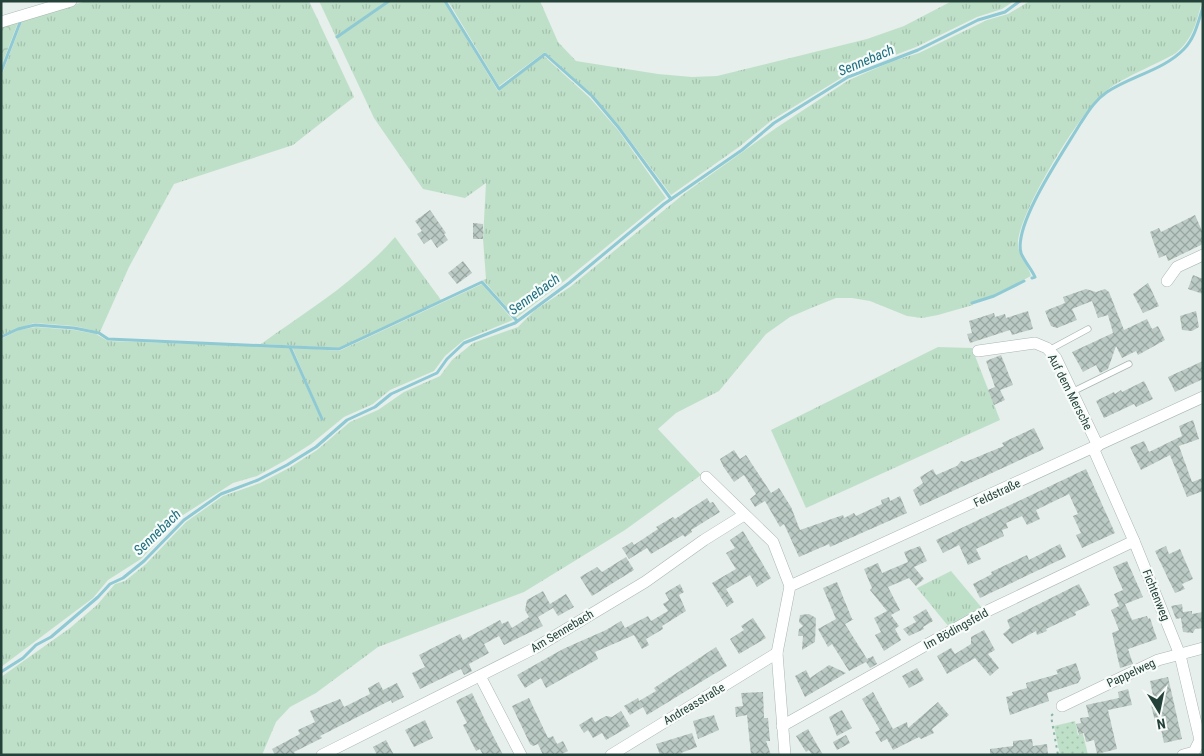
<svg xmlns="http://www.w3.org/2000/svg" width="1204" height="756" font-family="'Roboto Condensed',sans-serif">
	<defs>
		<pattern id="grass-tufts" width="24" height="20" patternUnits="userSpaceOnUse" patternTransform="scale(1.25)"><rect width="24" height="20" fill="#bfe0c8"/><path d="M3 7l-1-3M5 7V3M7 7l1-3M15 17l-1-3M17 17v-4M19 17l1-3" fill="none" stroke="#a4c1ad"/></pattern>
		<pattern id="forest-crowns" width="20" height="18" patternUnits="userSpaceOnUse" patternTransform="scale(1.25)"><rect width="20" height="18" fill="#bfe0c8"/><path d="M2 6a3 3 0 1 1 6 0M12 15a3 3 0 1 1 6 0" fill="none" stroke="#a4c1ad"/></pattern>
		<pattern id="park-dots" width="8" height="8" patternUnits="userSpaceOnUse" patternTransform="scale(1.25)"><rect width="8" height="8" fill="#bfe0c8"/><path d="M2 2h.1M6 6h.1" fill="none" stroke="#a4c1ad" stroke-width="1.8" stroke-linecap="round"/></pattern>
		<pattern id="building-cross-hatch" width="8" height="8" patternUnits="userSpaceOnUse" patternTransform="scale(1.25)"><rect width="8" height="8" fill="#bbcac4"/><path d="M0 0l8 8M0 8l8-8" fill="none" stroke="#98a6a0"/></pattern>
	</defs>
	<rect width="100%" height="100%" fill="#e6efeb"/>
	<!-- grass -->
	<g fill="url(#grass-tufts)">
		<path d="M87,1H309L354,97L293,145L174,184L129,267L100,332L74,326L34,323L1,335V77L23,19Z"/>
		<path d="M319,1H444L498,91L544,56L590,98L618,130L666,198L567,279L516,318L483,280L486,279L483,239L486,183L465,198L423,189L374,118Z"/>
		<path d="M448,1H540L558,42L576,61L658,74L692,77L717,76L867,39L904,26L952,1H1014L1002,9L977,17L916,47L851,72L772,120L739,147L671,195L621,128L592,95L545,52L499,86Z"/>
		<path d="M1030,1H1202C1197,21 1193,39 1176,53C1156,65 1123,77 1106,91C1081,110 1017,215 1018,245C1019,258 1028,264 1031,276L994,295L971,302L973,305L938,315L922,318L907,316L870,301L852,298H836L816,306L790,317L766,334L719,391L676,413L658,429L701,475L625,530L524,592L378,647L316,693L290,707L276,722L262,755H1V677L70,628L97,605L115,584L125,581L146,564L186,522L223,496L260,483L289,468L317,450L350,422L378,410L404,392L440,376L452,360L473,343L518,327L535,310L570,287L685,193L776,128L849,80L893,61L919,53L987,20L1008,14Z"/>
		<path d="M395,237L441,300L339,348L261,344C307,311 358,280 395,237Z"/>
		<path d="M482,284L513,320L464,340L445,356L434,371L390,390L373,404L344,417L311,444L286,460L257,476L233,483L180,517L141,559L108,580L93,598L1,667V339L19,330L36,327L74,330L96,334L108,341L289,347L321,420L323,419L292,347L339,351Z"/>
		<path d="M938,347L972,348L1000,420L806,508L771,430Z"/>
		<path d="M951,571L982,608L949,627L917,588Z"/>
	</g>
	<!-- forest -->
	<path fill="url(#forest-crowns)" d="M19,20L1,67V26Z"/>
	<!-- park -->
	<path fill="url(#park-dots)" d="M1075,721L1078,735L1083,734L1088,755H1060L1054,726Z"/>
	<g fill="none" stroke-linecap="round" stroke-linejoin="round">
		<!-- stream -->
		<g stroke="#8ec9d4" stroke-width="3">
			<path d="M445,1L499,89L545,54L592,96L619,128L671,199"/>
			<path d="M337,37L389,1"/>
			<path d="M1,72L21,20"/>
			<path d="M1032,278L1035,277C1031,268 1024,261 1021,253C1013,224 1064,151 1080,124C1088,112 1095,100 1107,92C1131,76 1164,70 1184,49C1195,38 1198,22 1203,7"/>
			<path d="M972,303L994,296L1024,281"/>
			<path d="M1,337L18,329L35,325L74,328L99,333L108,339L339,349L482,282L517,321"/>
			<path d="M290,347L322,419"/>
			<path d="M1,672L23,658L36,645L51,637L98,597L110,584L123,578L144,561L184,520L221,494L258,480L287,465L316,447L347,420L375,407L391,394L437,373L447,359L464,343L515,323L569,283L664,204L742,150L774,123L848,77L918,50L978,20L1005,12L1020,1"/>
		</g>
	</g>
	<!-- building -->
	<g fill="url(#building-cross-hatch)">
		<path d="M430,210L446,233L444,234L448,240L437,248L431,239L424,244L417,234L422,231L415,221Z"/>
		<path d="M1195,215L1203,233V244L1168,261L1166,255L1159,258L1150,232L1159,228L1161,232Z"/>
		<path d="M473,223L483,224V239H473Z"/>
		<path d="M463,261L472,273L457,284L448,273Z"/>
		<path d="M1193,275L1203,279V294L1188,289Z"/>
		<path d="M1148,283L1159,306L1143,313L1133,294Z"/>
		<path d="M1086,289L1096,292L1105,289L1109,292L1124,330L1147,319L1152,329L1158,326L1165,340L1138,355L1136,351L1122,358L1116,346L1108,369L1100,373L1096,365L1083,372L1072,352L1113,333L1108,315L1098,318L1092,301L1072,309L1077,320L1057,328L1051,326L1045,311L1065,303L1063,297Z"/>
		<path d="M1028,311L1033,329L1012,335L1010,330L970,343L967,334L972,333L969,321L994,313L995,317L1005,314L1006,318Z"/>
		<path d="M1196,311L1199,327L1192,331L1182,330L1180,316Z"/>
		<path d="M1001,355L1013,385L1000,390L1005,400L994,405L988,390L995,387L986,361Z"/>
		<path d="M1203,361V379L1175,392L1168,377Z"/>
		<path d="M1144,381L1153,399L1136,407L1134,404L1104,418L1096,401L1114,392L1115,394L1121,390L1122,392Z"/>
		<path d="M1193,420L1199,439L1179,446L1192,482L1203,478V491L1187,497L1170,455L1141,470L1130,447L1144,441L1149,452L1182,436L1179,426Z"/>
		<path d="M1034,428L1044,449L920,506L913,490L923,483L920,477L933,469L936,475L957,466L961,461L965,462L1004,446L1002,443Z"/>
		<path d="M734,450L740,459L746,455L771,493L779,488L791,507L800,530L843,515L844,518L854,513L856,516L882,504L881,500L889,497L890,501L900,496L907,513L830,547L829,544L799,557L784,524L780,527L765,501L755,507L750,499L756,494L744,475L734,482L723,466L720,459Z"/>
		<path d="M1086,469L1115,533L1082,548L1076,535L1081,533L1073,516L1078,514L1069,494L1036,510L1040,519L1027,525L1022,516L1006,523L1008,528L1002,530L1004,536L976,549L981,559L968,565L959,545L943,553L936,540Z"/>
		<path d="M707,498L710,503L713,502L720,512L691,530L692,532L685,537L683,535L651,554L647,548L629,559L622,548L632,542L634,545L658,529L656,527L673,517L675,519Z"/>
		<path d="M743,531L771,578L757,587L750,575L726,589L734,602L727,607L712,583L736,569L726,553L735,548L730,540Z"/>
		<path d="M1060,544L1066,557L980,598L973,584L992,574L991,572L1027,555L1029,560Z"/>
		<path d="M920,546L927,561L914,567L924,579L916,586L909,578L888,587L900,610L891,615L899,626L895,629L901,640L884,651L875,635L881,632L874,618L887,611L870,590L872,588L864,569L878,563L882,573L908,562L904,552Z"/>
		<path d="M1166,546L1169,554L1180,549L1193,579L1182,584L1185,589L1175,593L1155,551Z"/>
		<path d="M626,557L634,570L592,596L580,577L597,567L602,572Z"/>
		<path d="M1127,561L1143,597L1125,604L1132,620L1147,616L1148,619L1150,618L1157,639L1128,649L1133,664L1120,668L1112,633L1119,630L1111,610L1119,606L1114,594L1123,590L1113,567Z"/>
		<path d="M837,582L852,619H854L845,624L867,659L873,656L877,664L870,668L866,662L849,671L832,644L828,647L818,629L836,619L823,588Z"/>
		<path d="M680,584L684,592L679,595L686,611L662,626L663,629L646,639L649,645L642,649L634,635L595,652L598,659L546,688L541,678L525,688L517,675L563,649L606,630L621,621L625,628L648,616L651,621L668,611L663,604L669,600L665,593Z"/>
		<path d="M1079,584L1090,605L1075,612L1076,615L1046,629L1047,631L1037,635L1036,631L1012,644L1003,634L1010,628L1007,620Z"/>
		<path d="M543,591L550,604L566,594L574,607L558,616L553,608L538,617L543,626L504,645L499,636L484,644L489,653L469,664L472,671L464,675L461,669L420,689L412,673L425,667L419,655L460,634L463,640L500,620L502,624L508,621L512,628L529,617L525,610L527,600Z"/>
		<path d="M1182,604L1183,612L1192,611V614L1203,612V628L1195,629L1193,633L1183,632L1181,618L1176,619L1171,606Z"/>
		<path d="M926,609L933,621L923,627L924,629L909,636L903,629L916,622L913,617Z"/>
		<path d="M809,614L816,618L815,642L802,650L803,636H798L799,629L803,626L799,622L800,615Z"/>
		<path d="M753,618L766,638L739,654L730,639L744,630L741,626Z"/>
		<path d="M984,630L995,650L988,654L999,668L990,676L975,658L947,674L937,656L951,648L955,654L971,644V637Z"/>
		<path d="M716,647L727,666L647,715L643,707L630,715L624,706L638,698L639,701L656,691L654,688Z"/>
		<path d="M1076,663L1081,678L1078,683L1047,693L1049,701L1010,715L1006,697L1013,695L1012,692L1027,688L1026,683L1058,674L1056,670Z"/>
		<path d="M829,665L846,673L805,697L795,676L806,670L810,678Z"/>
		<path d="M917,668L924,680L909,688L902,676Z"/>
		<path d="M1168,677L1182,739L1164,743L1159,720L1155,721L1151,705H1155L1150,681Z"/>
		<path d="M379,682L383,690L397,683L404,697L392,703L391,700L320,736L322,738L294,752L296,755H275L272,749L300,734L298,730L315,722L310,711L340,699L344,707L370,694L368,688Z"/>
		<path d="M1128,689L1132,705L1108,710L1117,749L1097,754L1094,740L1086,742L1084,733L1079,735L1076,724L1081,723L1080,718L1089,717L1086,705L1119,698L1118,692Z"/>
		<path d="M763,692L764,718H768L770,741H766L771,755H751L747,715L736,717L735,707L743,706L741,693Z"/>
		<path d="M873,692L893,729L907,722L908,728L938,702L949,715L932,729L934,733L921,739L919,737L893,750L887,739L881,742L875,732L880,730L862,699Z"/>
		<path d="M472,693L485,720L503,755H483L480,749L476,751L463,725L467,723L456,701Z"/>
		<path d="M529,698L548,738L553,736L557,744L563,741L568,751L560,755H543L538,744L533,746L530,744L512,706Z"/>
		<path d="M842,710L852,728L837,736L829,717Z"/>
		<path d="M621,711L630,726L606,740L602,733L593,738L588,730L584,733L579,725L592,717L595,722L606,716L612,717Z"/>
		<path d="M714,715L719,730L698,739L693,721Z"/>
		<path d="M425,720L433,738L414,747L405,730Z"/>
		<path d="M808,729L823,755H812L809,750L806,752L796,736Z"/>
		<path d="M692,733L697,747L681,753L682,755H660L656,744Z"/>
		<path d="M846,735L850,743L837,750L833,742Z"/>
		<path d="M1032,739L1033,746L1047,744L1048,755H990V749L1013,746V741Z"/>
		<path d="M386,740L394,755H377L373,747Z"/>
	</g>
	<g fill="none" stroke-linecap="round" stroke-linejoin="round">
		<!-- service casing -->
		<g stroke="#a8b8b2" stroke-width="7">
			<g id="service">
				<path d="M1049,350L1088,329"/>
				<path d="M1072,392L1129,364"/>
			</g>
		</g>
		<!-- minor casing -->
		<g stroke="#a8b8b2" stroke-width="12">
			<g id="minor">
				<path d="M1,22L71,1"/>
				<path d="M1167,281L1177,267L1203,255"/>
				<path d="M978,351L1035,343L1047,348L1056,358L1098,446"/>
				<path d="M1093,448L1134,541L1180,655L1200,740L1194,752L1183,755"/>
				<path d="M706,477L773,542L790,586"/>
				<path d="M480,676L521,755"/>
				<path d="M1062,706L1158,660L1203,648"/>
				<path d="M782,726L983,613L1134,541"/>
				<path d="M322,755L535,648L645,582L704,540L744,515"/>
				<path d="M611,755L777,653"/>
				<path d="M785,755L777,653L790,586L1203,397"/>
			</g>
		</g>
		<!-- path -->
		<path stroke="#86b3a5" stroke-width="2" stroke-dasharray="2.5 4" stroke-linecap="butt" d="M1053,714L1051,716L1058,755"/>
		<!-- service -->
		<use href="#service" stroke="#fff" stroke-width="5.5"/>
		<!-- minor -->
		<use href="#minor" stroke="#fff" stroke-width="11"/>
	</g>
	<g text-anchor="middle" stroke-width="4.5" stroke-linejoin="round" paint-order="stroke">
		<!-- street labels -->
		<g font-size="12" fill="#24423a" stroke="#f7fbf9">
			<text transform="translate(1070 392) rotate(63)" y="4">Auf dem Mersche</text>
			<text transform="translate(997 493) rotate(-25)" y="4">Feldstraße</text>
			<text transform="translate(1156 595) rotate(68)" y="4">Fichtenweg</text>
			<text transform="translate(956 629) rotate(-29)" y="4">Im Bödingsfeld</text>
			<text transform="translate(562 631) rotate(-31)" y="4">Am Sennebach</text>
			<text transform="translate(1131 673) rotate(-25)" y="4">Pappelweg</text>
			<text transform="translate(694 704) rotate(-31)" y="4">Andreasstraße</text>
		</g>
		<!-- water labels -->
		<g font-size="14" font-style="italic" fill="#1c6f80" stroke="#f7fbf9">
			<text transform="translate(866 60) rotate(-23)" y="5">Sennebach</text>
			<text transform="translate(534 294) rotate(-36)" y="5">Sennebach</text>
			<text transform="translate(157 532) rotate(-44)" y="5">Sennebach</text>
		</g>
	</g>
	<!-- border -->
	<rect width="1204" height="756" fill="none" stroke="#24423a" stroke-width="5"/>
	<!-- north arrow -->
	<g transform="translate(1159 711) rotate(170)" stroke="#f7fbf9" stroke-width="4" paint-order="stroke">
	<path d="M0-4L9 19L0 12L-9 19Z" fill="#24423a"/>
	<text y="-8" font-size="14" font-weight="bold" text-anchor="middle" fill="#24423a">N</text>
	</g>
</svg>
